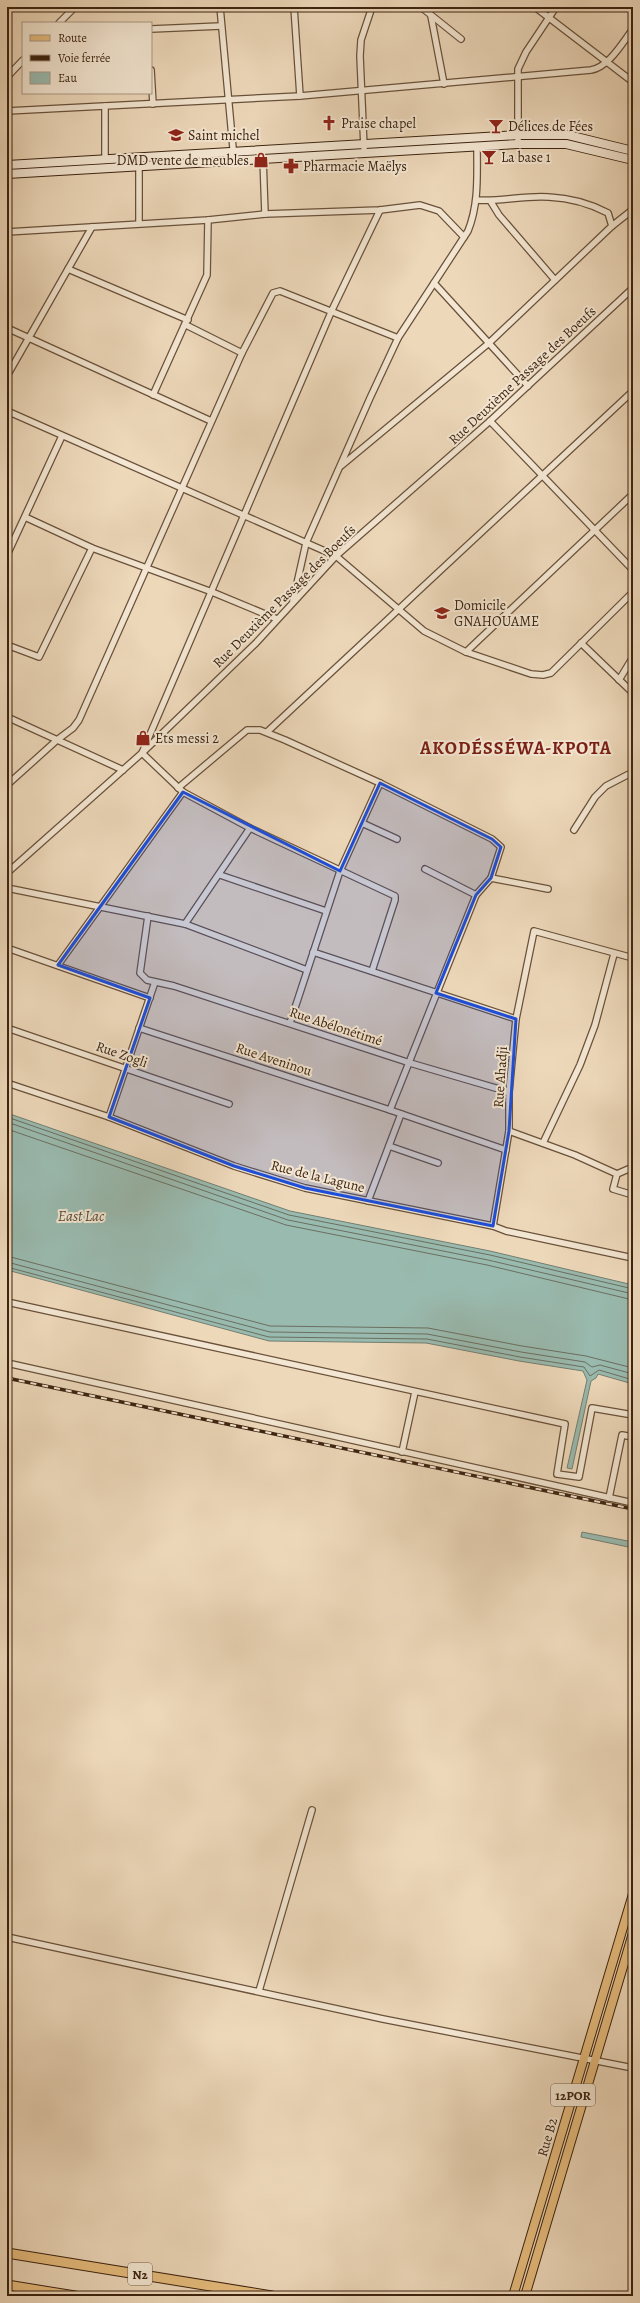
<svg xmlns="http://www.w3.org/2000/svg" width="640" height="2303" font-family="Alegreya,serif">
	<rect width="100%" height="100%" fill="#edd8ba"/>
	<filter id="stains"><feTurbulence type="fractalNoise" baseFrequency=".005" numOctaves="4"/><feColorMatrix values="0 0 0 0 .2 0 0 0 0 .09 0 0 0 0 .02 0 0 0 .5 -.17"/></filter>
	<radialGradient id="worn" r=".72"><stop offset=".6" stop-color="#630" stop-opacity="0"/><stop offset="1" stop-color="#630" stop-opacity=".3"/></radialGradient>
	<!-- water -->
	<g fill="#99baaf" stroke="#747e6f">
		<path d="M7,1113L290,1211L490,1251L633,1285V1384L598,1374L596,1378L591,1381L572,1469L567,1468L587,1380L583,1371L519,1361L426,1343L269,1341L7,1270Z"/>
		<path d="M582,1532L633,1542V1548L581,1537Z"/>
	</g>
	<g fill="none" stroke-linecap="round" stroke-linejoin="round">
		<!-- shore -->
		<g stroke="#6b6f60" stroke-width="1">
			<path d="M7,1117L289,1215L490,1255L633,1289"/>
			<path d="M7,1122L288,1220L488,1260L633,1294"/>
			<path d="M7,1129L286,1225L487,1265L633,1300"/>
			<path d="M7,1256L270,1326L428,1328L522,1346L586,1356L633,1368"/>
			<path d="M7,1262L270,1332L427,1334L521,1352L585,1362L592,1367L600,1365L633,1374"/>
			<path d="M7,1267L269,1337L427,1339L520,1357L584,1367L590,1376L599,1370L633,1380"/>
		</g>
		<!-- minor casing -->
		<g stroke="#69513a" stroke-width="8">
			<g id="minor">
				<path d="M220,7L234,159"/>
				<path d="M294,7L300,96"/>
				<path d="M421,7L461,39"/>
				<path d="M535,7L633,82"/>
				<path d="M431,16L444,84"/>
				<path d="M59,23L75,7"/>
				<path d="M151,29L221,26"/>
				<path d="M151,70L153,104"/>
				<path d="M7,77L23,60"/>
				<path d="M105,106V160"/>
				<path d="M7,111L300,96L591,70C609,67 622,43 633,29"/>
				<path d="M518,144V69L526,52L556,7"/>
				<path d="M364,148L360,56L361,40L372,7"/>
				<path d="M263,158L265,214"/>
				<path d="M139,165V222"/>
				<path d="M491,202L499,215L555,280"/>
				<path d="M612,226L631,211L633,205"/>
				<path d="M7,232L208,220L265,214L380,210L420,205L439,211L464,237"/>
				<path d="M68,269L188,320"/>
				<path d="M434,283L528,386"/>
				<path d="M186,325L242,353"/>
				<path d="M7,328L211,421"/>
				<path d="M7,376L92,227"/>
				<path d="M153,395L207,275L208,220"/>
				<path d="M7,411L336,556L424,631L466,652L531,674L543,675L551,673L633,592"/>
				<path d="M490,421L633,570"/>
				<path d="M341,466L489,343L612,226L608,213C591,204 569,198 549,197C525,195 500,202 476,200"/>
				<path d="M25,517L92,548L212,592L277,619"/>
				<path d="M7,555L62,436"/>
				<path d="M293,601L306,543L370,398L398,338L468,231C479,204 477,175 477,146"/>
				<path d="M581,643L633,693"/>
				<path d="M7,645L39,657L92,548"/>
				<path d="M466,652L633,494"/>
				<path d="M619,680L633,657"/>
				<path d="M7,717L123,770"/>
				<path d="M267,732L633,391"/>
				<path d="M7,785L57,740L73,728L79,720L242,353L273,293L280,291L398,338"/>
				<path d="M178,788L247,730H260L285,740L380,783L492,839L501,847L491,878L476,895L390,1110"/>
				<path d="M362,823L397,839"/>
				<path d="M574,830L595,797L606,786L633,772"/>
				<path d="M425,869L476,895"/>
				<path d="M7,873L142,753L256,643L336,556L490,421L633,288"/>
				<path d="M220,875L326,911"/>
				<path d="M491,878L548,889"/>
				<path d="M7,888L185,924L307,970"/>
				<path d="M148,916L140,973L147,980L174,986L410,1063L509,1092"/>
				<path d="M185,924L250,828"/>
				<path d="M7,948L150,998"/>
				<path d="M313,952L516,1019"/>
				<path d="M58,965L183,792"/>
				<path d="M372,971L395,900V896L250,828L183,792L142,753L332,310L380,210"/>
				<path d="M290,1023L340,871L380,783"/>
				<path d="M7,1028L229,1104"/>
				<path d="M139,1028L390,1110L506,1150"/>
				<path d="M7,1083L109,1117L234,1166L305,1188L493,1226L506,1231L633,1258"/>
				<path d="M109,1117L155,982"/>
				<path d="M509,1131L575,1155L617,1174"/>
				<path d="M543,1143L580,1065L595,1025L614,954"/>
				<path d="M389,1146L438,1163"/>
				<path d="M633,1167L617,1174L613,1189L633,1195"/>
				<path d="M368,1201L401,1114"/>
				<path d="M493,1226L509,1131V1092L516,1019L534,931L633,958"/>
				<path d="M7,1302L565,1424L557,1474L579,1477L592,1408L633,1415"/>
				<path d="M7,1363L633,1503"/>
				<path d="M402,1452L415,1392"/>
				<path d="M609,1498L622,1435L633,1437"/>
				<path d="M7,1937L383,2019L633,2068"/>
				<path d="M259,1991L312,1810"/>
			</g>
		</g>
		<!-- secondary casing -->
		<g stroke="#3d2410" stroke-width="10">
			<g id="secondary">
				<path d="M7,165L519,135H568L633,151"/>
				<path d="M7,174L518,144H566L633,160"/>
			</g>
		</g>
		<!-- primary casing -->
		<g stroke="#3d2410" stroke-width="10">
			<g id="primary">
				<path d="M513,2296L633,1894"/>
				<path d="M525,2296L633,1933"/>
			</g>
		</g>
		<!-- trunk casing -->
		<g stroke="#3d2410" stroke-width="11">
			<g id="trunk">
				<path d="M7,2253L272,2296"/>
				<path d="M7,2285L75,2296"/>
			</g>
		</g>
		<!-- minor -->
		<use href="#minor" stroke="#f3e6d2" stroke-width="5.5"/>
		<!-- secondary -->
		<use href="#secondary" stroke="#f3e6d2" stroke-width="8"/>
		<!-- primary -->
		<use href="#primary" stroke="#e6bc7d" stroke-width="8"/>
		<!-- trunk -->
		<use href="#trunk" stroke="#e6bc7d" stroke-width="9"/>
		<!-- rail casing -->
		<g stroke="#3d2410" stroke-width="3.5">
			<path id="rail" d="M7,1378L633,1509"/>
		</g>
		<!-- rail -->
		<use href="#rail" stroke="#f3e6d2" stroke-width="2" stroke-dasharray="6" stroke-linecap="butt"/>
	</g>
	<!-- marked area -->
	<path fill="#1d4ed8" fill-opacity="0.2" stroke="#1d4ed8" stroke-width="3" stroke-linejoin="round" d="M380,783L492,839L501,847L491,878L476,895L436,993L516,1019L509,1131L493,1226L305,1188L234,1166L109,1117L150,998L58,965L183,792L340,871Z"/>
	<!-- icons -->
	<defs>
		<g id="church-bare" transform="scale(1.2)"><path d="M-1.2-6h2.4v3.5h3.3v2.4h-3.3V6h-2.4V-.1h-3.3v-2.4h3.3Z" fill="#8f2418" stroke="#f3e6d2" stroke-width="2.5" paint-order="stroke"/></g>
		<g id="bar-bare" transform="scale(1.2)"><path d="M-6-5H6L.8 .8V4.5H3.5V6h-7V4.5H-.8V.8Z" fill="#8f2418" stroke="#f3e6d2" stroke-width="2.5" paint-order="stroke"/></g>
		<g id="school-bare" transform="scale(1.2)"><path d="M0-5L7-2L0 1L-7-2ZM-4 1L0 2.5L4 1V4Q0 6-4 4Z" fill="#8f2418" stroke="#f3e6d2" stroke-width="2.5" paint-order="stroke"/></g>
		<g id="shop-bare" transform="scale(1.2)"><path d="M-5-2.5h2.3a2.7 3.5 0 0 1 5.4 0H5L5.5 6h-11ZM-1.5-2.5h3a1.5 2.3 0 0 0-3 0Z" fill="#8f2418" stroke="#f3e6d2" stroke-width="2.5" paint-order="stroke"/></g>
		<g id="pharmacy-bare" transform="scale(1.2)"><path d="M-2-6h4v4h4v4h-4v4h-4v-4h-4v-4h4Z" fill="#8f2418" stroke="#f3e6d2" stroke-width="2.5" paint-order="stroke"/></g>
	</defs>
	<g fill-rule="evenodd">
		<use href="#church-bare" x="329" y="123"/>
		<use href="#bar-bare" x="496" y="126"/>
		<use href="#school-bare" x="176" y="135"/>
		<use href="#bar-bare" x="489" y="157"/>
		<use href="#shop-bare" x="261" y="160"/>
		<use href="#pharmacy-bare" x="291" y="166"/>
		<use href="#school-bare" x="442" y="613"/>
		<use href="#shop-bare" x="143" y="738"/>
	</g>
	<g text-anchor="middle" stroke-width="4" stroke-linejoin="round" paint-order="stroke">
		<!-- shield labels -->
		<g fill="#f3e6d2" stroke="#745e4a" stroke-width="1">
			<rect x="551" y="2084" width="44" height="22" rx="3"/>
			<rect x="128" y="2263" width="24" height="22" rx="3"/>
		</g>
		<g font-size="13" font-weight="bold" fill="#3d2410">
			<text x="573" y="2100">12POR</text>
			<text x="140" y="2279">N2</text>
		</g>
		<!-- poi labels -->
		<g font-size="14" fill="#3d2410" stroke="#f3e6d2" text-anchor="start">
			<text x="341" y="128">Praise chapel</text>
			<text x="508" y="131">Délices de Fées</text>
			<text x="188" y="140">Saint michel</text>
			<text x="501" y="162">La base 1</text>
			<text x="249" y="165" text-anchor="end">DMD vente de meubles</text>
			<text x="303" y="171">Pharmacie Maëlys</text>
			<text x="454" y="610">Domicile<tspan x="454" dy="16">GNAHOUAME</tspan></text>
			<text x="155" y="743">Ets messi 2</text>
		</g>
		<!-- street labels -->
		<g font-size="14" fill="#3d2410" stroke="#f3e6d2">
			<text transform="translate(522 375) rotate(-43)" y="5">Rue Deuxième Passage des Boeufs</text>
			<text transform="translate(284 596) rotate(-45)" y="5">Rue Deuxième Passage des Boeufs</text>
			<text transform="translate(336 1026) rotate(18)" y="5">Rue Abélonétimé</text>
			<text transform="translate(122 1054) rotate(19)" y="5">Rue Zogli</text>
			<text transform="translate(274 1059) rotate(18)" y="5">Rue Aveninou</text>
			<text transform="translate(500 1077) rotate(-86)" y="5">Rue Ahadji</text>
			<text transform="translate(318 1176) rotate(14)" y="5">Rue de la Lagune</text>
			<text transform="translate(547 2137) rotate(-74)" y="5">Rue B2</text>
		</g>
		<!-- water labels -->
		<g font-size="15" font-style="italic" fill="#544a38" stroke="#f3e6d2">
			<text x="81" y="1221">East Lac</text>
		</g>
		<!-- district labels -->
		<g font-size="18" font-weight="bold" letter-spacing="1" fill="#7a1f14" stroke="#f3e6d2">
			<text x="516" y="754">AKODÉSSÉWA-KPOTA</text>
		</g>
	</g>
	<!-- margin -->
	<rect width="640" height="2303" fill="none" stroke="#edd8ba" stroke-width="24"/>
	<rect x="8" y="8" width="624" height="2287" fill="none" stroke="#3d2410" stroke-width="2"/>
	<rect x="12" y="12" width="616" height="2279" fill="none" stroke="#3d2410"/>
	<!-- legend -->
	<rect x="22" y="22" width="130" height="72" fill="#f3e6d2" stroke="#aa9884"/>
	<rect x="30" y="35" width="20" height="6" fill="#e6bc7d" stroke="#aa9884"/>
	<text x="58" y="42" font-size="12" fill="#3d2410">Route</text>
	<rect x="30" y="55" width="20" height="6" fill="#3d2410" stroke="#aa9884"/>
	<text x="58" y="62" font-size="12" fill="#3d2410">Voie ferrée</text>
	<rect x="30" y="72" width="20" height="12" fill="#99baaf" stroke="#aa9884"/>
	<text x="58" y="82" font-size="12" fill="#3d2410">Eau</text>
	<rect width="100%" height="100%" filter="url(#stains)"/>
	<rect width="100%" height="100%" fill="url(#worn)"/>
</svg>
